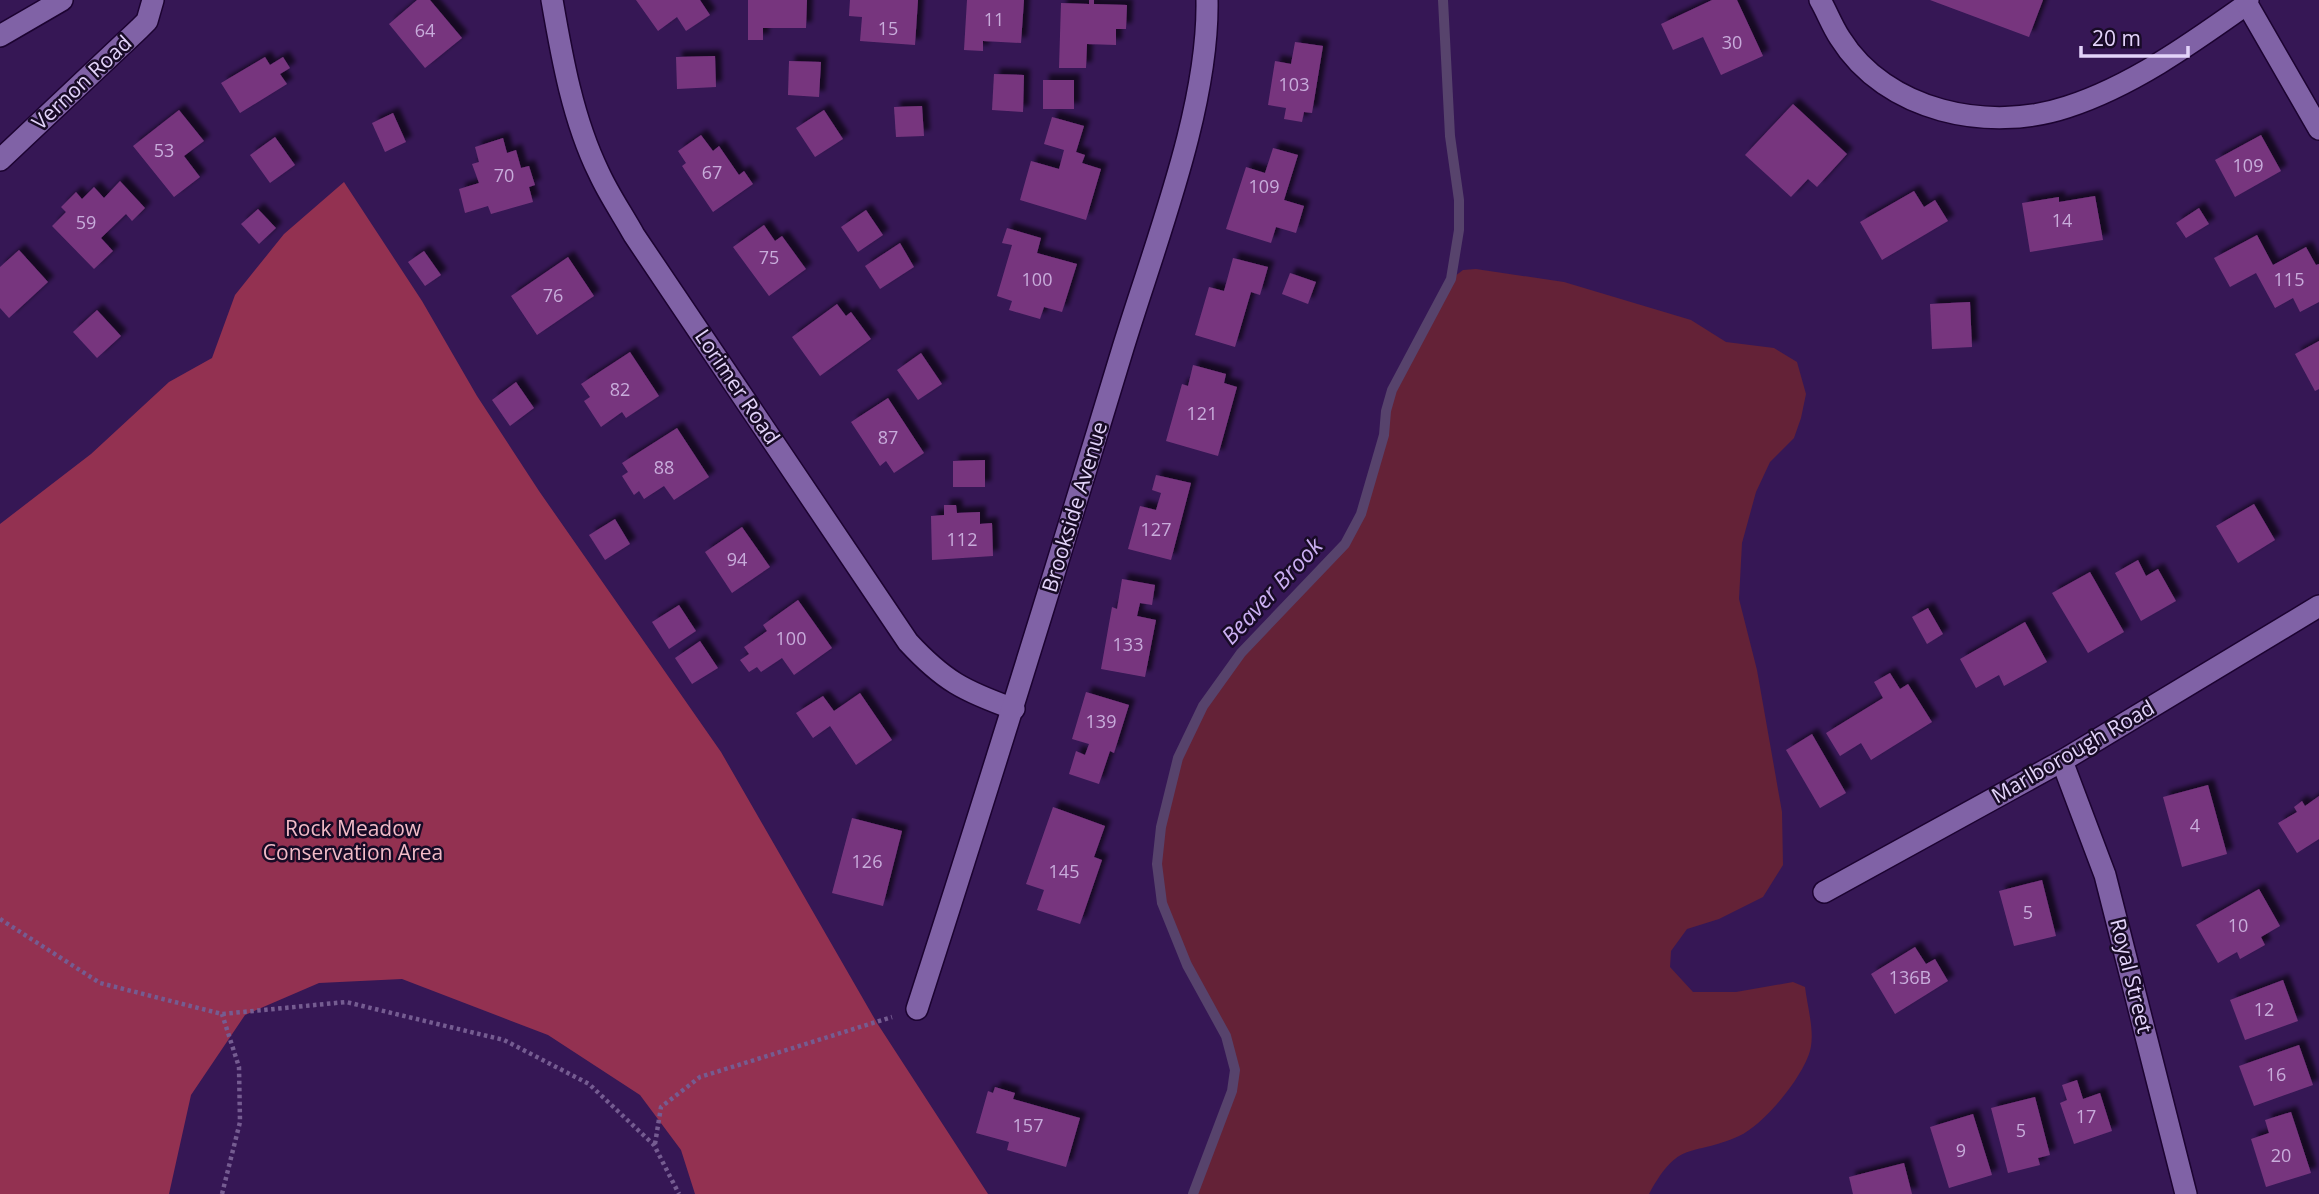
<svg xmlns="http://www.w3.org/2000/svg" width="2319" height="1194" font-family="'Open Sans',sans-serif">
	<defs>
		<filter id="shadow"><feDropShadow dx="6" dy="-6" stdDeviation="2" flood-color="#0009"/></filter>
	</defs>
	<rect width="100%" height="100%" fill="#361755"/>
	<!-- green -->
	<path fill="#642237" d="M1476,269L1564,282L1691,320L1726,342L1774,348L1797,362L1806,394L1801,418L1794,438L1770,462L1756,492L1742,543L1739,599L1757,670L1782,812L1783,865L1763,897L1719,919L1687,929L1671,951L1670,967L1693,992H1736L1793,982L1805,987C1807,1004 1814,1029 1811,1046C1807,1073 1764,1125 1739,1136C1689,1158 1680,1138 1649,1194H1193L1232,1091L1235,1070L1226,1036L1187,965L1162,903L1157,864L1161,827L1178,758L1203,706L1241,653L1345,544L1361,514L1370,487L1384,435L1386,411L1392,390L1451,279L1463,270Z"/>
	<!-- forest -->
	<path fill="#933151" d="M344,182L422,301L477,396L539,491L721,752L877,1023L988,1194H695L681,1150L640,1095L548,1035L402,979L319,983L245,1015L191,1095L169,1194H0V524L91,454L169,382L212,358L235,295L284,234Z"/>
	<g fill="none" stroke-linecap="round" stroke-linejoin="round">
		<!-- stream -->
		<path stroke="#57436c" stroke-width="10" d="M1193,1194L1232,1091L1235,1070L1226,1036L1187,965L1162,903L1157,864L1161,827L1178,758L1203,706L1241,653L1345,544L1361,514L1384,435L1386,411L1392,390L1451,279L1459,230V200L1450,136L1443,0"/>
	</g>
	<!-- building -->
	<g fill="#77367e" filter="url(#shadow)">
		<path d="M417,0H430L462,38L425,68L389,24Z"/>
		<path d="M636,0H700L710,15L686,31L677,17L658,31Z"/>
		<path d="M748,0H807L806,28H763V40H748Z"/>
		<path d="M850,0H918L915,45L860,41L862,17L849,16Z"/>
		<path d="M967,0H1024L1021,43L983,41V51L964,50Z"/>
		<path d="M1089,0H1094V4L1127,5L1126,29H1116V45L1087,44L1086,68H1059L1061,3L1089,4Z"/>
		<path d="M1712,0H1737L1763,56L1721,75L1703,37L1673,50L1661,24Z"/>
		<path d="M1930,0H2043L2029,37Z"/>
		<path d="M1295,42L1323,46L1312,113L1304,112L1302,122L1284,119L1286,108L1268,105L1275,61L1291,64Z"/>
		<path d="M715,56L716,87L677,89L676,57Z"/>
		<path d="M265,57L270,65L283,57L290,68L280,74L287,84L240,113L221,83Z"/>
		<path d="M789,61L821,62L819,97L788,95Z"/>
		<path d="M994,74L1024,75L1023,112L992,110Z"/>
		<rect x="1043" y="80" width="31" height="29"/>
		<path d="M1793,104L1847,154L1817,187L1808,179L1791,197L1745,155Z"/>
		<path d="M922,106L924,136L896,137L894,107Z"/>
		<path d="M179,110L204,141L184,156L200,177L174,197L133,146Z"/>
		<path d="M824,110L843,139L815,157L796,128Z"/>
		<path d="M393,113L406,142L385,152L372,123Z"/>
		<path d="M1052,117L1084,126L1076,152L1085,155L1082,163L1101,169L1086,220L1020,200L1031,161L1059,169L1064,150L1044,144Z"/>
		<path d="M701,135L713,151L719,146L739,175L744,171L753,184L713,212L682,166L686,163L678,151Z"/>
		<path d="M2261,135L2281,171L2235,197L2215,160Z"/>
		<path d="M275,137L295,165L270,183L250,155Z"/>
		<path d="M503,138L507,153L516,150L521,168L529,166L535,185L529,187L533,202L491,214L488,206L465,213L459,189L479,183L472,164L479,162L475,147Z"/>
		<path d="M1273,148L1298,155L1284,200L1304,206L1296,233L1276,227L1271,243L1226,229L1246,167L1265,173Z"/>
		<path d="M120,181L145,208L132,221L126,214L101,238L113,251L94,269L52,226L66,212L61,207L76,192L82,199L94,187L104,198Z"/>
		<path d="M1914,191L1924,207L1935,200L1948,221L1882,260L1860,222Z"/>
		<path d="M2095,196L2103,240L2030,252L2022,203L2059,197V202Z"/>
		<path d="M2199,208L2209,224L2186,238L2176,223Z"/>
		<path d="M258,209L276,228L259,244L241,224Z"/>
		<path d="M866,210L883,235L858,252L841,227Z"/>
		<path d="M764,225L775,241L782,236L806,269L769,296L733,247Z"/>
		<path d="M1007,228L1041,238L1037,253L1077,264L1062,312L1044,307L1040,319L1009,310L1012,301L997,296L1012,245L1002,243Z"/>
		<path d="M2257,235L2273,265L2306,247L2316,265L2319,264V302L2300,312L2293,298L2275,308L2256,273L2230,287L2214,258Z"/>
		<path d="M900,243L914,267L880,289L865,266Z"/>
		<path d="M19,250L48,282L9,318L0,308V267Z"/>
		<path d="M424,251L441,275L425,286L408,262Z"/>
		<path d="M568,257L594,296L537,335L511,296Z"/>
		<path d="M1233,258L1268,267L1260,295L1251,292L1235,347L1195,335L1209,287L1224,291Z"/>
		<path d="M1290,273L1316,282L1308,304L1282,294Z"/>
		<path d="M1970,302L1972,347L1932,349L1930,304Z"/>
		<path d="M837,304L846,316L851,312L871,339L820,376L792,337Z"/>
		<path d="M97,310L121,336L97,358L73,332Z"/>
		<path d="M2319,341V389L2315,391L2295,354Z"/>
		<path d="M630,352L659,396L626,418L622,412L601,427L584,401L590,397L581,384Z"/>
		<path d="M921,353L942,384L918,400L897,370Z"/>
		<path d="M1193,365L1226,374L1224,383L1237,387L1218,456L1166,441L1182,384L1188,386Z"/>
		<path d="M516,382L534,408L510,426L492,400Z"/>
		<path d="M888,398L924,453L894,473L886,461L880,466L851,422Z"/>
		<path d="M677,428L709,477L674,500L664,486L644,499L639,491L634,495L622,476L628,472L622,463Z"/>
		<path d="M985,460V487H953V461Z"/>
		<path d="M1156,475L1191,483L1171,560L1128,549L1140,506L1156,510L1161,493L1152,490Z"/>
		<path d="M2254,504L2275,540L2238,563L2216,526Z"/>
		<path d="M944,505H956L957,513L980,512V524L992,523L993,556L932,560L931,516L944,515Z"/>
		<path d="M615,519L630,544L605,560L589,535Z"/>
		<path d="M742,527L770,567L732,593L705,552Z"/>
		<path d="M2138,560L2146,576L2158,569L2176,601L2141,621L2115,573Z"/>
		<path d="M2090,572L2124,632L2088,653L2052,593Z"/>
		<path d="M1122,579L1155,585L1152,605L1140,603L1137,616L1156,620L1145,677L1101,669L1112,607L1117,609Z"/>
		<path d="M798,600L832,648L794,675L782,658L761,672L757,667L749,672L740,660L749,654L744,647L767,631L763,625Z"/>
		<path d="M679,605L696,631L669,649L652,622Z"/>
		<path d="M1928,608L1943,634L1927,644L1912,617Z"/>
		<path d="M2025,622L2047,662L2004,686L1999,675L1976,688L1960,659Z"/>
		<path d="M700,641L718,668L692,684L675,658Z"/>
		<path d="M1890,673L1900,689L1908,684L1932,722L1871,760L1861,743L1840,756L1826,733L1883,698L1874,682Z"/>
		<path d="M1086,692L1129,705L1114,753L1110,751L1099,784L1069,774L1076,751L1085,755L1089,744L1072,739Z"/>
		<path d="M860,693L892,740L856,765L830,726L813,738L796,713L823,696L834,711Z"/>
		<path d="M1812,734L1846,793L1820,808L1786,750Z"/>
		<path d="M2208,785L2227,854L2182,867L2163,797Z"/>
		<path d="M2319,796V839L2297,853L2278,823L2297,812L2294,807L2302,801L2305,806Z"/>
		<path d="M1053,807L1105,826L1094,857L1102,860L1080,924L1037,910L1044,890L1026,884Z"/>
		<path d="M852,818L902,831L883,906L832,893Z"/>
		<path d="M2042,880L2056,936L2014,946L1999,891Z"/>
		<path d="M2259,889L2280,926L2261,937L2265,945L2240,959L2237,952L2218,963L2196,925Z"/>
		<path d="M1915,947L1926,964L1935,959L1948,981L1895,1014L1871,974Z"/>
		<path d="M2283,980L2298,1021L2245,1040L2230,1000Z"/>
		<path d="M2299,1045L2313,1085L2254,1106L2239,1066Z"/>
		<path d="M2077,1080L2083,1099L2100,1093L2112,1131L2074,1144L2060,1103L2067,1100L2062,1085Z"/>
		<path d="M995,1087L1015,1093L1013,1099L1080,1118L1066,1167L1007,1150L1009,1142L976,1133L988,1091L993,1093Z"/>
		<path d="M2035,1097L2050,1155L2038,1158L2040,1165L2008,1173L1991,1108Z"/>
		<path d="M2291,1112L2311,1173L2266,1187L2251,1139L2269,1133L2265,1120Z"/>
		<path d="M1973,1114L1992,1175L1949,1188L1930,1127Z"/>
		<path d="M1904,1163L1912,1194H1853L1849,1177Z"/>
	</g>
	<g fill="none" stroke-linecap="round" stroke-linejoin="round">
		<!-- minor casing -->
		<g stroke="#1c0331" stroke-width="24">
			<g id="minor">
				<path d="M552,0C562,58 573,120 599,173C609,195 623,215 634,235L908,642C944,681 964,691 1014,709"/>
				<path d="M1820,0C1827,12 1832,26 1840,38C1886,112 1989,133 2067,107C2132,86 2192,43 2247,4"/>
				<path d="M2248,0L2247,4L2319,129"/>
				<path d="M0,36L62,0"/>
				<path d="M0,160L139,29L147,21L153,0"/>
				<path d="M2062,761L2105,875L2186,1194"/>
				<path d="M1824,892L2062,761L2319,606"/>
				<path d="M917,1009C988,789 1056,569 1123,348C1155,243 1209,108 1207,0"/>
			</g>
		</g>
		<!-- path -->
		<g stroke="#755c91" stroke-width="4.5" stroke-dasharray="3.5 3.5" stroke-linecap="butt">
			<path d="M0,919L100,983L222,1014L346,1002L504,1040L589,1084L654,1145L679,1194"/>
			<path d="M655,1144L661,1107L700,1077L892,1017"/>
			<path d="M222,1194L240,1122L239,1067L222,1014"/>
		</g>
		<!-- minor -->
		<use href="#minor" stroke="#8062a6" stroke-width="21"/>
	</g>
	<g text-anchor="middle" stroke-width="5" stroke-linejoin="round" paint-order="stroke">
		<!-- number labels -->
		<g font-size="18" fill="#c8acdb">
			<text x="994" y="26">11</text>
			<text x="888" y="35">15</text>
			<text x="425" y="37">64</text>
			<text x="1732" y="49">30</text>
			<text x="1294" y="91">103</text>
			<text x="164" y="157">53</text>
			<text x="2248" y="172">109</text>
			<text x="712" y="179">67</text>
			<text x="504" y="182">70</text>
			<text x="1264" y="193">109</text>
			<text x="2062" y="227">14</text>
			<text x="86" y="229">59</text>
			<text x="769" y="264">75</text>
			<text x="1037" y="286">100</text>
			<text x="2289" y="286">115</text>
			<text x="553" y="302">76</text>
			<text x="620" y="396">82</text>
			<text x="1202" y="420">121</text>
			<text x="888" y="444">87</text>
			<text x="664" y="474">88</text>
			<text x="1156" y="536">127</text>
			<text x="962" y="546">112</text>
			<text x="737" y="566">94</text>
			<text x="791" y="645">100</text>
			<text x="1128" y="651">133</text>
			<text x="1101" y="728">139</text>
			<text x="2195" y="832">4</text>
			<text x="867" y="868">126</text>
			<text x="1064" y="878">145</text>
			<text x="2028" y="919">5</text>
			<text x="2238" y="932">10</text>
			<text x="1910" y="984">136B</text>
			<text x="2264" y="1016">12</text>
			<text x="2276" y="1081">16</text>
			<text x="2086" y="1123">17</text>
			<text x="1028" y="1132">157</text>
			<text x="2021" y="1137">5</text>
			<text x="1961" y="1157">9</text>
			<text x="2281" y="1162">20</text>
		</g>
		<!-- street labels -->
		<g font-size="21" fill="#e3d4fa" stroke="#180b26">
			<text transform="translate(82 83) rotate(-43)" y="7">Vernon Road</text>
			<text transform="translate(737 387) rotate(56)" y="7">Lorimer Road</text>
			<text transform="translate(1075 507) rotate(-73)" y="7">Brookside Avenue</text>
			<text transform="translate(2073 752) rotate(-30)" y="7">Marlborough Road</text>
			<text transform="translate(2131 976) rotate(76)" y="7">Royal Street</text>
		</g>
		<!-- park labels -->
		<g font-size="21" fill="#f2bbc7" stroke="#180b26">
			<text x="353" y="836">Rock Meadow<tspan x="353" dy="24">Conservation Area</tspan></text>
		</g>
		<!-- water labels -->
		<g font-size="23" font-style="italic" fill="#cbaff2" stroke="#180b26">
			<text transform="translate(1272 591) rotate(-47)" y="8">Beaver Brook</text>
		</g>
	</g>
	<!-- scale -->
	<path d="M2081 46v10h107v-10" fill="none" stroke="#e3d4fa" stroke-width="3.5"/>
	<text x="2092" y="46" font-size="21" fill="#e3d4fa" stroke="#180b26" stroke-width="5" paint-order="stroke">20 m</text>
</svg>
